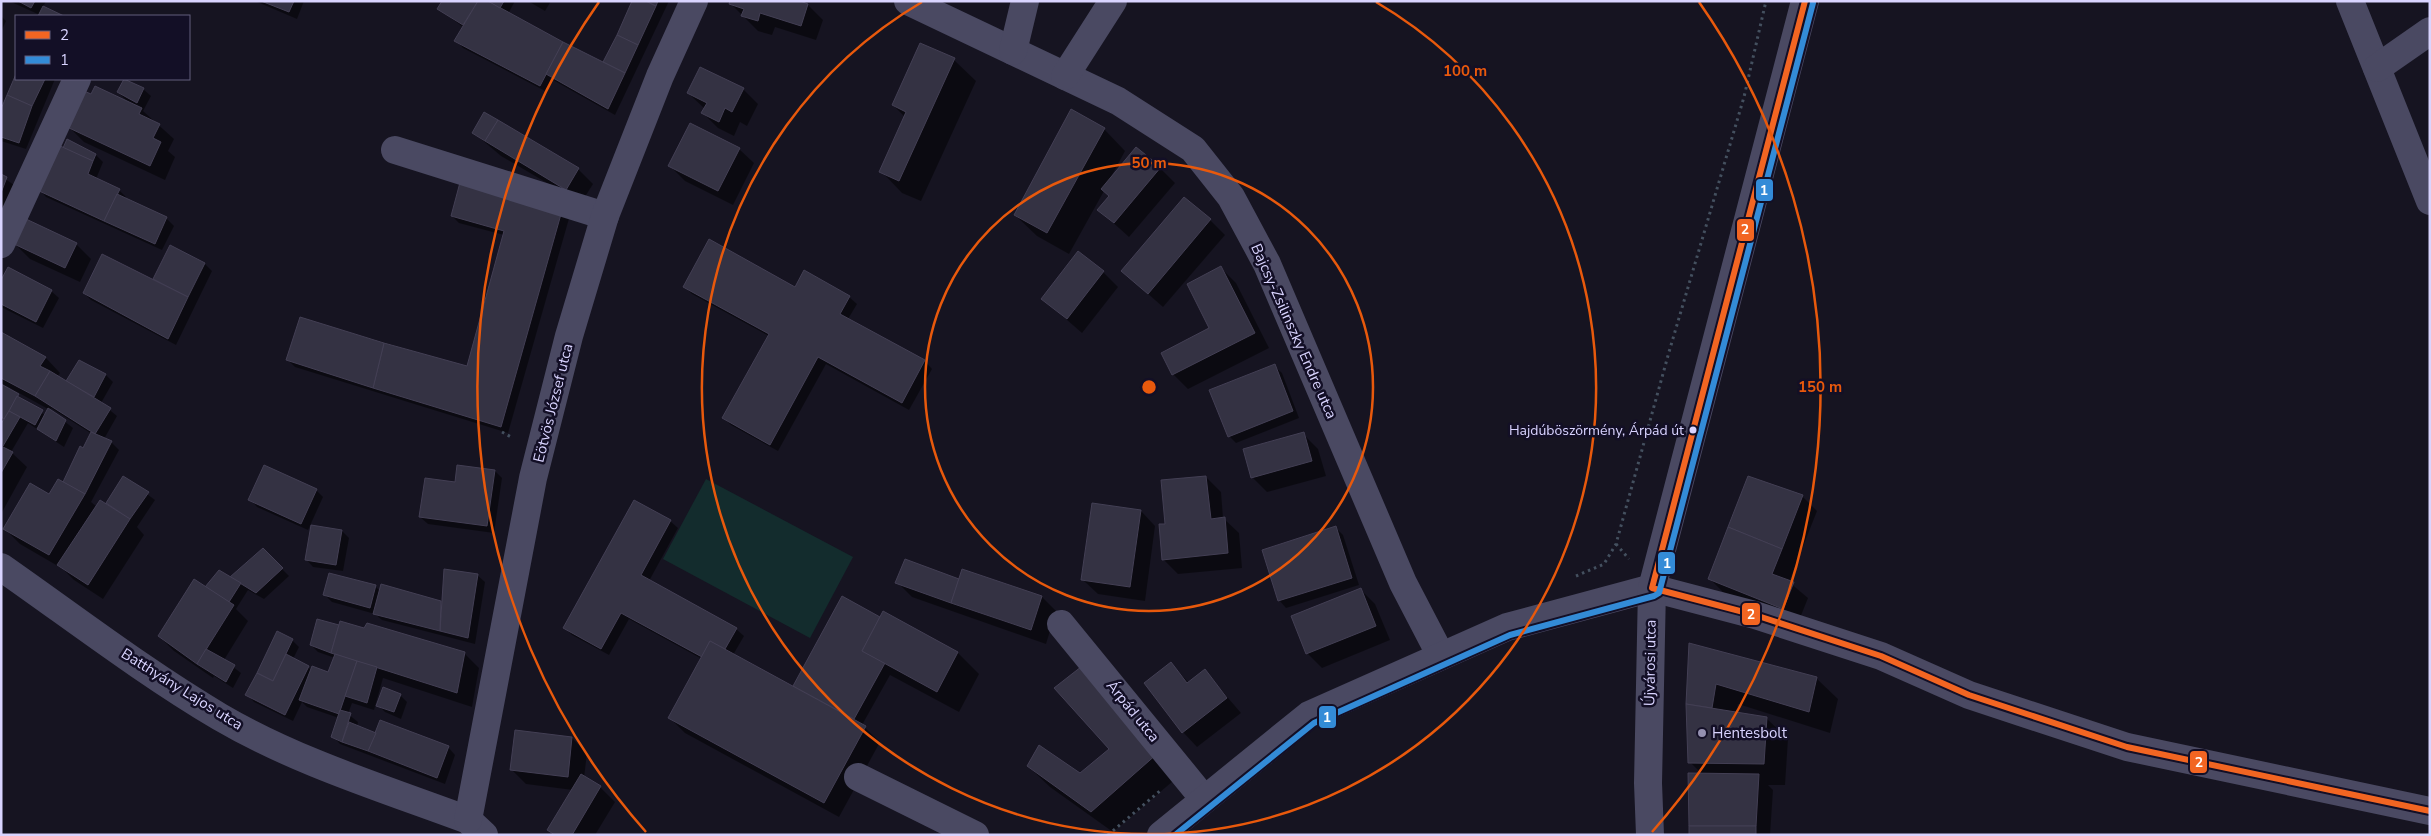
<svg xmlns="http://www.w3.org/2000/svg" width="2431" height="836" font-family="'Nunito Sans',sans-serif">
	<rect width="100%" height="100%" fill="#161421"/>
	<!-- green -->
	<path fill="#132c2d" d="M706,479L853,557L810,638L663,559Z"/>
	<!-- shadow -->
	<g fill="#0007">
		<path d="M9,1H46L43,7L61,16H39L40,15Z"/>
		<path d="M255,1H304L297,19Z"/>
		<path d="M444,1H515L508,14L604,64L634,1H669L615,115L553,80L547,92L463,48L456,40L463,27L439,9Z"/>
		<path d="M528,1H551L545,11Z"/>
		<path d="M796,1L808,5L823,20L816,40L775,27L772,35L758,31L730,3Z"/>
		<path d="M1,16L6,21L1,32Z"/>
		<path d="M954,60L976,81L921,201L902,193L881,171L905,117L893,105Z"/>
		<path d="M16,79H55L26,149L1,141V114Z"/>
		<path d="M143,89L151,96L143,111L174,139L168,151L175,157L165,180L84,142L69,127L92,96L129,103L118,92Z"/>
		<path d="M743,89L758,104L747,126L740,122L734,136L718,128L703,113L705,109L688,93Z"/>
		<path d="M1104,129L1125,151L1111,177L1160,168L1175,183L1129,237L1099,210L1110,197L1104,191L1069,254L1037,236L1015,215Z"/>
		<path d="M474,133L578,169L593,184L581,203L501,156Z"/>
		<path d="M64,149L96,155L103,162L96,179L119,190L126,197L125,199L166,218L174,226L162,250L46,197L39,189Z"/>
		<path d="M739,149L754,163L733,205L685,181L670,166Z"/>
		<path d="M1,176L14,185L1,218Z"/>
		<path d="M570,215L508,433L295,367L288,360L301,318L468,367L504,235L459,223L452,216Z"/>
		<path d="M1210,220L1225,235L1163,307L1122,271Z"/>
		<path d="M15,244H76L91,259L80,282L30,259Z"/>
		<path d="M170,247L205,264L212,271L176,345L91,300L84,293L154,281Z"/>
		<path d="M1221,268L1236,283L1269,348L1188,389L1173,374L1211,329Z"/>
		<path d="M1103,272L1118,287L1082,333L1043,299Z"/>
		<path d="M1,283L51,291L59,298L43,328L1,307Z"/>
		<path d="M685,287L849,297L857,304L848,319L925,361L932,369L909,410L826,364L778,451L731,425L724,418L769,336L692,294Z"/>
		<path d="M1,333L46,358L60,373L57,377L67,383L79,361L106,375L113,382L101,403L117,416L104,439L111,442L119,450L91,502L97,507L106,505L124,477L155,500L137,527L144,535L103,599L74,580L63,569L20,544L5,529L64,484L92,434L51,408L50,410L73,428L64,447L28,423L11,452L27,467L1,514V427L5,421L1,419V386L45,415L48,409L1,383Z"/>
		<path d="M1274,366L1282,373L1299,418L1236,443L1229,436Z"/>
		<path d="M1303,434L1318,449L1326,476L1267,492L1252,477Z"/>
		<path d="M495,471L502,478L494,533L428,524L420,517Z"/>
		<path d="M1206,477L1221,492L1223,518L1239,533L1242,568L1178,574L1163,559L1167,525Z"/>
		<path d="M316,490L323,497L308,530L257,507L250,499Z"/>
		<path d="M1802,496L1817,511L1789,582L1808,598L1798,623L1724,593L1709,578Z"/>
		<path d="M1141,511L1155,526L1145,601L1098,594L1083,580Z"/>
		<path d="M670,521L678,528L649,581L736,629L744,636L733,655L799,690L795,686L880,619L884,612L958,653L979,674L959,712L890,675L862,725L880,742L839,817L685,733L670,718L702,659L629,619L609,655L572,635L565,628Z"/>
		<path d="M1336,528L1343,535L1359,585L1286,608L1279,600Z"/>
		<path d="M342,531L349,538L343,571L313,567L306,559Z"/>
		<path d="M263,550L289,576L264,599L248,590L236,609L248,621L224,660L241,673L233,688L214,676L213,678L174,651L159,636L205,588L230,578Z"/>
		<path d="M477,575L485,582L475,644L382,620L375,614L332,602L325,595L375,586L380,591L382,586L442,602Z"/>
		<path d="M960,580L1042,597L1056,611L1046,644L912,597L897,582Z"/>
		<path d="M1361,590L1375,604L1390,640L1322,668L1307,653Z"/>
		<path d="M339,627L464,653L479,668L472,707L383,678L374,710L352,703L348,714L358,722L357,726L376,734L448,747L455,755L445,784L340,744L333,736L339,718L307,707L302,702L293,721L254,702L247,694L292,640L299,647L293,659L312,670L329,674L335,658L318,652L311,645Z"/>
		<path d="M1690,645L1816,678L1838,699L1830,733L1738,704L1736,713L1766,718L1788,739L1785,785H1768L1773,790L1770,835H1690L1702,774L1690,762L1687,704Z"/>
		<path d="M1170,663L1189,683L1205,671L1241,713L1197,747L1183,732Z"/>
		<path d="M1056,688L1179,776L1113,832L1050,787L1028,766L1080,774L1111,749Z"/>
		<path d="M400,695L407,702L401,719L385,712L378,705Z"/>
		<path d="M572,738L587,753L584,778L600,787L615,802L595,835H554L549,830L573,790L526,784L511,769Z"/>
	</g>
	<!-- building -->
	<g fill="#343243" stroke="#433f54">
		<path d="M18,1H35L31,8Z"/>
		<path d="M261,1H294L289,12Z"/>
		<path d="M442,1H478L463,25L437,9Z"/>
		<path d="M478,1H488L563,42L540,86L454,41Z"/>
		<path d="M488,1H504L500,8Z"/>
		<path d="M632,1H646L656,6L638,45L617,35Z"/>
		<path d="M646,1H658L656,6Z"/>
		<path d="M730,1H800L808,4L801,26L760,13L758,21L741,16L744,9L729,4Z"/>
		<path d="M43,6L64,16H38Z"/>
		<path d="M617,35L638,45L625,73L603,62Z"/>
		<path d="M563,42L625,73L608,109L546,74Z"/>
		<path d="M920,43L955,58L899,181L879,172L906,112L892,105Z"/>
		<path d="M700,67L744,88L732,112L725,108L719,122L701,113L707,103L687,93Z"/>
		<path d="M16,74V79H45L32,106L7,95Z"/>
		<path d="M124,79L144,88L137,103L117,92Z"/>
		<path d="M95,86L142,108L139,114L160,124L153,138L161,142L150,166L67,127L84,91L91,94Z"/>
		<path d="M7,95L32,106L19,143L1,137V109Z"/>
		<path d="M1071,109L1105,128L1047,233L1014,215Z"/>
		<path d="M484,112L498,120L485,141L472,133Z"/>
		<path d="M498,120L579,168L566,190L485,141Z"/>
		<path d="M690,123L740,148L718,191L668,166Z"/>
		<path d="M67,139L96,154L93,161L63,148Z"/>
		<path d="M58,145L93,161L88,174L120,189L104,221L37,190Z"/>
		<path d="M1136,147L1161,167L1114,223L1097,210L1109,196L1101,189Z"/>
		<path d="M1,174L7,177L1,193Z"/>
		<path d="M462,175L563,207L501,427L373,388L384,343L467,366L504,231L451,216Z"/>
		<path d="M117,194L167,217L155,244L104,221Z"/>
		<path d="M1184,197L1211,219L1148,294L1121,271Z"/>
		<path d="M26,219L77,243L65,268L14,244Z"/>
		<path d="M709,239L795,287L804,270L850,296L840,314L925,360L902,403L818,357L770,445L722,418L769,334L683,287Z"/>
		<path d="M170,245L205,263L188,297L153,279Z"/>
		<path d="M1078,251L1104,271L1067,319L1041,299Z"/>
		<path d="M102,254L188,297L168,339L83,293Z"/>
		<path d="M1221,266L1255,333L1172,375L1161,353L1209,328L1187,284Z"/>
		<path d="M8,267L52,290L36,322L1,304V280Z"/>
		<path d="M300,317L384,343L373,388L286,360Z"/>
		<path d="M1,332L46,357L40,366L50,371L35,396L1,378Z"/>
		<path d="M79,360L106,374L94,397L66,381Z"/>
		<path d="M1275,364L1293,411L1228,437L1209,390Z"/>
		<path d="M50,371L111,408L95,434L35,396Z"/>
		<path d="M1,384L19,394L4,419L1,417Z"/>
		<path d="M17,396L43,410L35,425L9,411Z"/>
		<path d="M48,408L66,420L56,441L37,429Z"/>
		<path d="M9,411L20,417L3,446L1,424Z"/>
		<path d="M91,432L112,441L85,494L63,482L80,446L83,448Z"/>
		<path d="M1304,432L1312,461L1251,478L1243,449Z"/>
		<path d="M1,446L13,452L1,473Z"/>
		<path d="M264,465L317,489L301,524L248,500Z"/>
		<path d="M457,465L495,470L487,526L419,517L425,478L455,482Z"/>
		<path d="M123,476L149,492L130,519L106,503Z"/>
		<path d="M1206,476L1211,519L1225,517L1228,553L1162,560L1159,524H1165L1161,480Z"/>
		<path d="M1748,476L1803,495L1782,549L1728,527Z"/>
		<path d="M58,479L85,494L49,555L3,529L30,483L49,494Z"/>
		<path d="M100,500L130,519L88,585L57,565Z"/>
		<path d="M634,500L671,520L641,575L737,628L725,649L710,641L702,657L621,613L601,649L563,628Z"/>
		<path d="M1092,503L1141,510L1130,587L1081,580Z"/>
		<path d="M311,525L342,530L336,565L305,560Z"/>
		<path d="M1336,526L1352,578L1278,601L1262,550Z"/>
		<path d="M1728,527L1782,549L1772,574L1794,582L1783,609L1708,579Z"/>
		<path d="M263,548L283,568L256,593L230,577Z"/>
		<path d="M905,559L959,579L951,603L895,583Z"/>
		<path d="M444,569L478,574L468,638L440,631Z"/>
		<path d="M962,569L1042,596L1031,630L951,603Z"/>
		<path d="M219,570L241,583L229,602L205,587Z"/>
		<path d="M329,573L376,585L370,608L323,595Z"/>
		<path d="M194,579L234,605L197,664L158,636Z"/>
		<path d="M381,584L441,601L440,631L373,614Z"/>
		<path d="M1361,588L1376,626L1306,654L1291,616Z"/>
		<path d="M842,596L880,617L862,651L885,663L854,719L793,686Z"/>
		<path d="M883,611L958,652L937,692L862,651Z"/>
		<path d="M317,619L339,625L331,653L310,645Z"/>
		<path d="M340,621L364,628L367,623L465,652L457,693L331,653Z"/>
		<path d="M277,631L293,639L273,681L257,673Z"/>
		<path d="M710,641L866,726L824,803L668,718Z"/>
		<path d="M1689,643L1817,677L1809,712L1716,684L1712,708L1686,704Z"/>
		<path d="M206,649L235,665L226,682L197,664Z"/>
		<path d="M286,654L309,666L285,715L245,695L257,673L273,681Z"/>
		<path d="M335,654L357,661L339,714L299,700L312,666L328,672Z"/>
		<path d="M357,661L377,667L367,703L345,696Z"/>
		<path d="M1171,662L1187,683L1205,669L1227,698L1182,733L1144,683Z"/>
		<path d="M1086,663L1158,753L1091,812L1027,766L1039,745L1080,773L1109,749L1054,688Z"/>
		<path d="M383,687L401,694L394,712L376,706Z"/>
		<path d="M1686,704L1767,717L1764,764L1688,763Z"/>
		<path d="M340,710L351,713L342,742L331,737Z"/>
		<path d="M380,720L449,746L437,778L368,751Z"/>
		<path d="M349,722L376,733L368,751L342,742Z"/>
		<path d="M515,730L572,737L568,777L510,770Z"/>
		<path d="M1688,773L1759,774L1756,826H1689Z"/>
		<path d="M581,774L601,786L572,835H555L547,830Z"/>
		<rect x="1689" y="826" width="67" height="9"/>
	</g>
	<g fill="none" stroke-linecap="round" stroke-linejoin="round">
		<!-- path -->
		<g stroke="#44505f" stroke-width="3" stroke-dasharray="2.5 4" stroke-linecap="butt">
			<path d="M502,432L513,438"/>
			<path d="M1616,544L1629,559"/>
			<path d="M1576,576L1604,564L1616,544L1669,352L1744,97L1766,1"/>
			<path d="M1108,835L1161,790"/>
		</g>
		<!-- minor -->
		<g stroke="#4a4962" stroke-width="28">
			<path d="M908,1L1118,101L1193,149L1231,197L1267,264L1403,583L1441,656"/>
			<path d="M2350,1L2430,201"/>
			<path d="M1013,51L1025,1"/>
			<path d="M2377,68L2430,31"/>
			<path d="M1065,76L1113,1"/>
			<path d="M395,150L605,216"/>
			<path d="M1,244L77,79"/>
			<path d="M1,567C74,618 144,672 220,717C297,762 385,789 468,820L484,835"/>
			<path d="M1652,588L1755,615L1881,656L1969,695L2127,747L2430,811"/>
			<path d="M1061,624L1204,799"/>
			<path d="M858,777L975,835"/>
			<path d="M468,820L533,478L569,336L605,216L660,76L694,1"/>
			<path d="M1161,835L1309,715L1507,627L1652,588"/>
			<path d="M1650,835L1648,783L1652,588L1805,1"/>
		</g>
		<!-- bus-1 casing -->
		<g stroke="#130f26" stroke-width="10">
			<path id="bus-1" d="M1805,1L1652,588L1755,615L1881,656L1969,695L2127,747L2430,811"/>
		</g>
		<!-- bus-2 casing -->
		<g stroke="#130f26" stroke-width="10">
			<path id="bus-2" d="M1175,835L1314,723L1510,635L1654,596L1659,593L1813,3"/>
		</g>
		<!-- bus-1 -->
		<use href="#bus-1" stroke="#f26522" stroke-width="6"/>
		<!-- bus-2 -->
		<use href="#bus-2" stroke="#338bd7" stroke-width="6"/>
	</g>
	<!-- distance rings -->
	<g fill="none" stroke="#e8590c" stroke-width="2.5">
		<circle cx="1149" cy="387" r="224"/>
		<path d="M1376 2A447 447 0 1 1 922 2"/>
		<path d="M646 832A671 671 0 0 1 599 2M1699 2A671 671 0 0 1 1652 832"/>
	</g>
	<!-- markers -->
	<circle fill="#d9d4ff" stroke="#130f26" stroke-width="2" cx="1693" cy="430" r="4.5"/>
	<circle fill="#9591b1" stroke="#130f26" stroke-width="2" cx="1702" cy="733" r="5"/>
	<g text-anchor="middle" stroke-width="5" stroke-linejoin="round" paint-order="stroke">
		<!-- bus labels -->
		<g font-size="14" fill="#d9d4ff" stroke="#130f26" text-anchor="end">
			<text x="1684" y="435">Hajdúböszörmény, Árpád út</text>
		</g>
		<!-- street labels -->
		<g font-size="15" fill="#d9d4ff" stroke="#130f26">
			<text transform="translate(1294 331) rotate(66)" y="5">Bajcsy-Zsilinszky Endre utca</text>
			<text transform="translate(553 403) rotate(-76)" y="5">Eötvös József utca</text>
			<text transform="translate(1650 663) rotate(-89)" y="5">Újvárosi utca</text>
			<text transform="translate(182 689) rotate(32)" y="5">Batthyány Lajos utca</text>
			<text transform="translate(1133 711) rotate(51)" y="5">Árpád utca</text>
		</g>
		<!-- poi labels -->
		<g font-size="15" fill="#d9d4ff" stroke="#130f26" text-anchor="start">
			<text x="1712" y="738">Hentesbolt</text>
		</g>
	</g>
	<circle cx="1149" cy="387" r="8" fill="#e8590c" stroke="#130f26" stroke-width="2.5"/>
	<g font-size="15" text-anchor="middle" font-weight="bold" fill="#e8590c" stroke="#130f26" stroke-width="5" stroke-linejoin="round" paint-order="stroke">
		<text x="1465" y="76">100 m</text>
		<text x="1149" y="168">50 m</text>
		<text x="1820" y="392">150 m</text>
	</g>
	<g stroke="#130f26" stroke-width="2">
		<rect x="1755" y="178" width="19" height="24" rx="5" fill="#338bd7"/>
		<rect x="1736" y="218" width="19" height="24" rx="5" fill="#f26522"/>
		<rect x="1657" y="551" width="19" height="24" rx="5" fill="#338bd7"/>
		<rect x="1741" y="602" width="20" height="24" rx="5" fill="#f26522"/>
		<rect x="1318" y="705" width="19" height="24" rx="5" fill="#338bd7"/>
		<rect x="2189" y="750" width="19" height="24" rx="5" fill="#f26522"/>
	</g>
	<g font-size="14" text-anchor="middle" font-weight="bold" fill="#fff">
		<text x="1764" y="195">1</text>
		<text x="1745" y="234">2</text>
		<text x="1667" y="568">1</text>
		<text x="1751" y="619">2</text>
		<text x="1327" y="722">1</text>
		<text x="2199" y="767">2</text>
	</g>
	<!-- border -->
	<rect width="2431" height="836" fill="none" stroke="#d9d4ff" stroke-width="5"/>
	<!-- legend -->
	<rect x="15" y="15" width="175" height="65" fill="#130f26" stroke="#625e7d"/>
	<rect x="25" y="31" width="25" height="8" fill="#f26522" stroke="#625e7d"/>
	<text x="60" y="40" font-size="15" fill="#d9d4ff">2</text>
	<rect x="25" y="56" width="25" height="8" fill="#338bd7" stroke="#625e7d"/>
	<text x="60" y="65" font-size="15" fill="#d9d4ff">1</text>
</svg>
